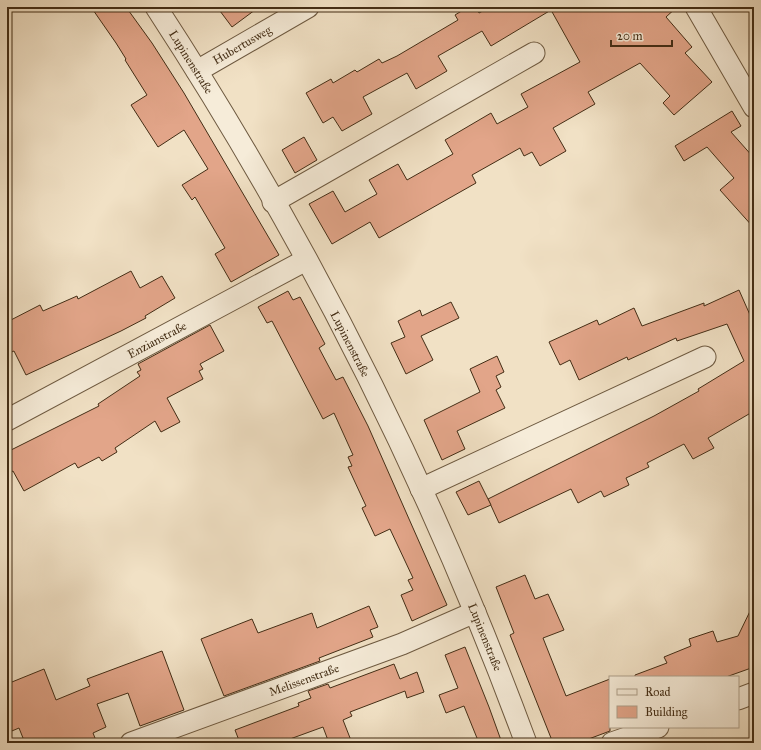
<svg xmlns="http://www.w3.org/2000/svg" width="761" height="750" font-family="'IM FELL Great Primer',serif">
	<rect width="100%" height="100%" fill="#f1e1c5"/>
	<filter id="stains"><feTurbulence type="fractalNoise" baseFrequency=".005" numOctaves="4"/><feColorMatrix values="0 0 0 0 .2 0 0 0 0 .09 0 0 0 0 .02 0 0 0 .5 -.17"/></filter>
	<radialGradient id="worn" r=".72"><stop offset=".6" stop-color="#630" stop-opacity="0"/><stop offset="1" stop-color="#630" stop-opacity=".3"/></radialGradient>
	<!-- building -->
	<g fill="#e2a589" stroke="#432d15">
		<path d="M91,7H126L152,43L184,93L279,255L231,282L215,254L225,248L195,197L192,200L182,185L208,169L184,130L158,147L131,105L147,95L125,60L126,59L116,43Z"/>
		<path d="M217,7H259L232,27Z"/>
		<path d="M468,7H476L479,13L490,7H677L666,17L692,47L685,53L712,82L674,115L663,103L670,96L640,63L588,92L595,104L553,128L566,151L540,166L532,152L524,156L520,148L472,175L476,183L379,238L370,222L332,244L309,204L333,191L345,212L377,194L369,180L398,164L407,180L453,154L445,140L491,113L497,124L528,107L521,94L580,62L551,10L491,46L482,31L438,56L447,71L416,89L407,73L363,97L372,114L342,131L333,117L323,123L306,93L331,79L333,83L355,70L357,72L379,59L382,63L397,56L458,20L455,15Z"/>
		<path d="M732,111L741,126L731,132L754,158V228L720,190L734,178L707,147L684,161L675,146Z"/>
		<path d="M304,137L317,160L295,173L282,150Z"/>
		<path d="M131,271L140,288L162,276L175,298L145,316L146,318L121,331L26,375L14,351L7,354V322L40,305L43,311L77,296L78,299Z"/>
		<path d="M739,290L754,324V411L708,438L714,448L693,459L684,444L647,463L649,467L626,478L629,485L604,497L601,491L578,503L571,489L499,523L488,499L654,416L699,391L698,389L744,361L727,324L677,341L676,338L628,360L627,357L579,380L570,360L560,365L549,342L597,320L599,325L634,308L642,326L704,303V306Z"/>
		<path d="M288,291L293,300L300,297L325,344L319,348L328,365L336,380L343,377L368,426L447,605L412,621L401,595L413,590L408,580L413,578L390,529L375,536L362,508L366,506L348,467L352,466L348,457L353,455L334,413L323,419L272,321L267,323L258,307Z"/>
		<path d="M451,302L459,318L421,336L433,360L406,374L391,343L405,337L398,321L420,310L422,316Z"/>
		<path d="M210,325L224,351L200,364L203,369L199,371L203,379L167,398L180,422L161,432L155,421L115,448L117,452L102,461L99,457L78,468L75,463L24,491L13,471L7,474V452L99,406L98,404L140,376L137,372L141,370L138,364Z"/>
		<path d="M497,356L504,372L496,376L501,387L496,390L505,408L457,431L465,449L442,460L424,420L480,392L470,369Z"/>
		<path d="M479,481L491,505L468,515L456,492Z"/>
		<path d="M525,575L535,599L548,594L564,630L543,638L566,696L610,679V731L578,743H553L510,635L514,633L496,587Z"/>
		<path d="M754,603V667L726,677H635V675L667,663L664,657L691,646L689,639L713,631L717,642L738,636Z"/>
		<path d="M369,606L378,627L370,630L373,637L319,658L320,661L224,696L201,639L252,619L258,633L312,613L317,628Z"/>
		<path d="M465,647L489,707L502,743H479L464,706L446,713L439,695L458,688L445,655Z"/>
		<path d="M162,651L184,710L140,726L128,693L97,704L106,727L93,733L97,743H25L19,728L7,733V684L44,669L56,700L90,686L87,679Z"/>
		<path d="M394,664L400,679L417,672L424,692L407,698L405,691L350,712L352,716L343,720L352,743H329L323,727L279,743H240L235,730L299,706L298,703L311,698L308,691L328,684L330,688Z"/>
	</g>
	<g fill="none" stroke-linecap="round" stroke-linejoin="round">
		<!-- street casing -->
		<g stroke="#6e5a41" stroke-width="23">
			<g id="street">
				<path d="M156,7C306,237 431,485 526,743"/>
				<path d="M696,7L754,107"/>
				<path d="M197,71L308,7"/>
				<path d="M273,202L534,53"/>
				<path d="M7,420L306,260"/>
				<path d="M421,489L705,357"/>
				<path d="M738,699L754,693"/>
				<path d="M131,743L402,644L475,612"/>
				<path d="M612,743L658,727"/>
			</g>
		</g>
		<!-- street -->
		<use href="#street" stroke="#f6ecd9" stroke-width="21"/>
	</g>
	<g text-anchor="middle" stroke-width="3.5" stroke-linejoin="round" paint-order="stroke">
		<!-- street labels -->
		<g font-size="12" fill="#432d15" stroke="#f6ecd9">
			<text transform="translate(242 45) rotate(-30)" y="4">Hubertusweg</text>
			<text transform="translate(191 62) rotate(58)" y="4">Lupinenstraße</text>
			<text transform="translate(157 340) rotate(-28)" y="4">Enzianstraße</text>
			<text transform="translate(350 344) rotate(63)" y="4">Lupinenstraße</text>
			<text transform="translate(485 637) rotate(68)" y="4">Lupinenstraße</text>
			<text transform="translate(304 680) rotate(-20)" y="4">Melissenstraße</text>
		</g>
	</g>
	<!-- margin -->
	<rect width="761" height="750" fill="none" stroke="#f1e1c5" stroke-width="24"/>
	<rect x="8" y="8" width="745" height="734" fill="none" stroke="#432d15" stroke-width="2"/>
	<rect x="12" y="12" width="737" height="726" fill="none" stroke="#432d15"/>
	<!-- legend -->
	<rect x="609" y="676" width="130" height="52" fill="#f6ecd9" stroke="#aea08b"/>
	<rect x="617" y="689" width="20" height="6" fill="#f6ecd9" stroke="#aea08b"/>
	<text x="645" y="696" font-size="12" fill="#432d15">Road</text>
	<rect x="617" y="706" width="20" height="12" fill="#e2a589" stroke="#aea08b"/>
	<text x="645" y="716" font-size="12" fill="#432d15">Building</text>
	<!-- scale -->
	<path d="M611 40v6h61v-6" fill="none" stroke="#432d15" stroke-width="2"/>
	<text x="617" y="40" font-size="12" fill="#432d15" stroke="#f6ecd9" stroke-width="3" paint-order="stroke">20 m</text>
	<rect width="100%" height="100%" filter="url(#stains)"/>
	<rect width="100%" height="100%" fill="url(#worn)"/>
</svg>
